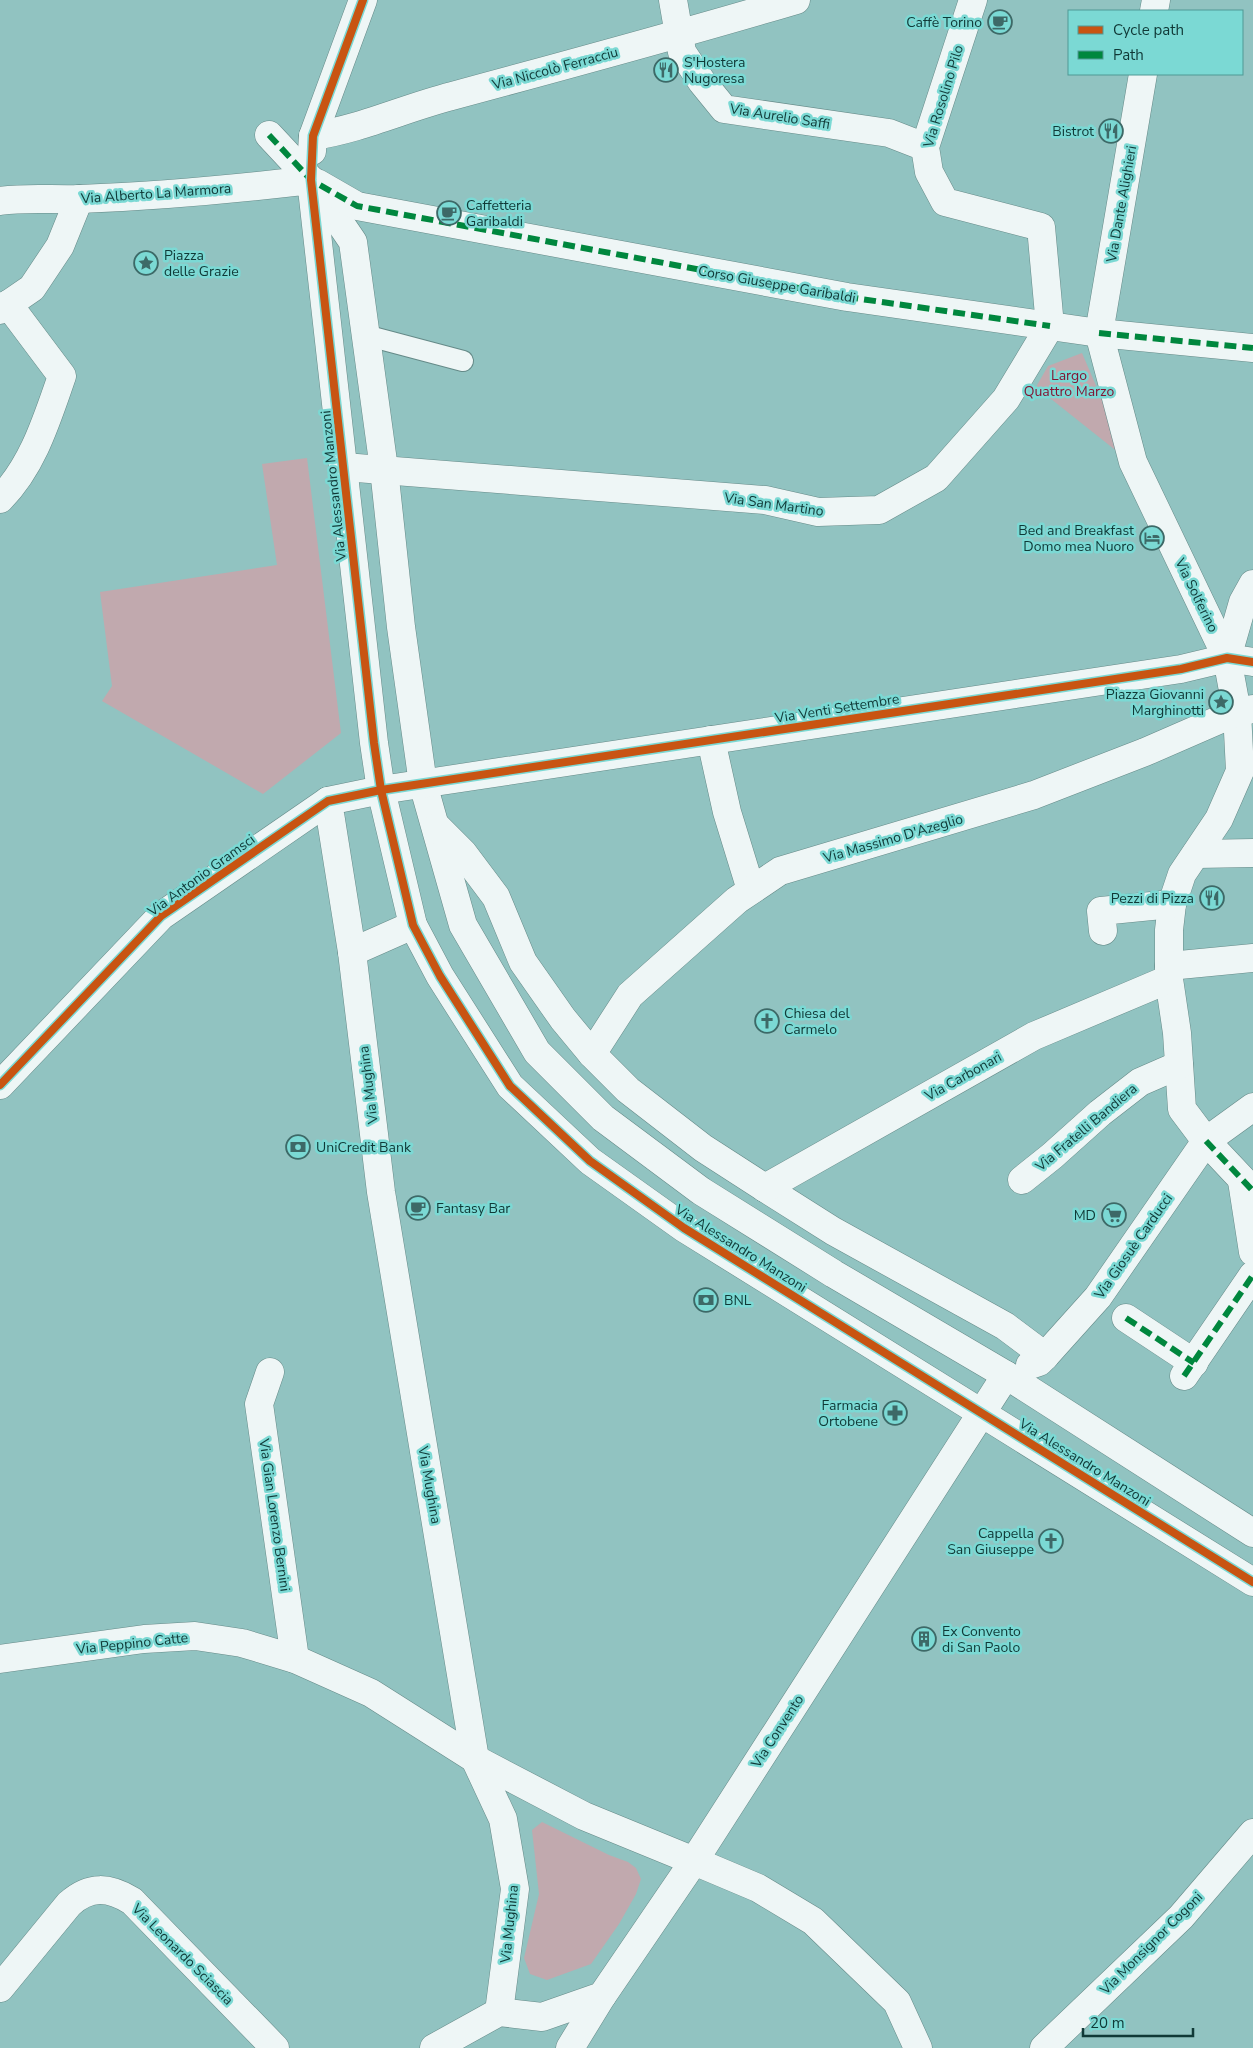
<svg xmlns="http://www.w3.org/2000/svg" width="1253" height="2048" font-family="'Nunito Sans',sans-serif">
	<rect width="100%" height="100%" fill="#91c3c1"/>
	<!-- green -->
	<g fill="#c1a9ae">
		<path d="M1082,353L1118,437L1119,453L1036,387L1048,366Z"/>
		<path d="M307,458L341,733L263,794L102,701L112,686L100,592L277,565L262,464Z"/>
		<path d="M542,1822L609,1855L628,1862L636,1868L641,1879L636,1894L619,1924L591,1964L547,1980L530,1974L524,1958L539,1894L532,1830Z"/>
	</g>
	<g fill="none" stroke-linecap="round" stroke-linejoin="round">
		<!-- lane casing -->
		<g stroke="#658a88" stroke-width="22">
			<path id="lane" d="M365,335L463,361"/>
		</g>
		<!-- street casing -->
		<g stroke="#658a88" stroke-width="29">
			<g id="street">
				<path d="M673,0L682,52L702,82L724,109L889,133L925,147"/>
				<path d="M973,0L925,147L929,172L945,202L1041,227L1050,326"/>
				<path d="M1154,11L1156,0"/>
				<path d="M1143,74L1099,333L1133,462L1227,658L1237,712L1240,771L1219,819L1182,874L1172,904L1169,930V979L1177,1033L1182,1109L1206,1141L1253,1191"/>
				<path d="M269,135L311,180L353,242L384,469L401,627L423,784L463,925L537,1052L603,1118L701,1191L834,1274L1006,1375L1253,1533"/>
				<path d="M313,136C361,129 405,108 452,96C567,65 682,34 796,0"/>
				<path d="M312,151L313,136L363,0"/>
				<path d="M317,183L357,206L847,297L1099,333L1253,348"/>
				<path d="M0,310L32,288L60,246L79,199"/>
				<path d="M344,467L765,500L818,512L879,510L936,478L1006,399L1050,326"/>
				<path d="M0,499C33,466 47,419 62,376L8,304"/>
				<path d="M1227,658L1243,602L1253,584"/>
				<path d="M711,740L727,812L751,890"/>
				<path d="M381,790L1181,669L1227,658L1253,662"/>
				<path d="M437,827L463,853L496,897L523,962L563,1019L592,1054L628,1090L703,1148L765,1188L833,1231L1005,1326L1045,1356"/>
				<path d="M1196,854L1253,853"/>
				<path d="M1103,931L1101,911L1172,904"/>
				<path d="M1169,966L1253,958"/>
				<path d="M592,1054L630,995L737,900L780,871L1034,795L1145,752L1237,712L1253,709"/>
				<path d="M0,1085L161,916L328,801"/>
				<path d="M1022,1180L1052,1156L1100,1113L1140,1082L1179,1065"/>
				<path d="M1242,1181L1253,1252"/>
				<path d="M765,1188L1034,1036L1169,979"/>
				<path d="M1126,1318L1194,1363"/>
				<path d="M1030,1365L1039,1362L1045,1356L1098,1297L1206,1141L1253,1107"/>
				<path d="M270,1372L259,1404L295,1659"/>
				<path d="M1184,1376L1253,1275"/>
				<path d="M0,1659L144,1639L195,1636L242,1643L295,1659L371,1693L475,1759"/>
				<path d="M0,1988L69,1904C90,1885 109,1887 132,1901L275,2048"/>
				<path d="M570,2048L602,1996"/>
				<path d="M918,2048L897,2002L813,1921L758,1888L694,1861L1006,1375"/>
				<path d="M1044,2048L1181,1917L1253,1833"/>
			</g>
		</g>
		<!-- secondary casing -->
		<g stroke="#658a88" stroke-width="29">
			<g id="secondary">
				<path d="M0,201C26,197 53,200 80,199C157,196 235,189 311,180L374,743L381,790L413,925L440,976L510,1086L590,1161L684,1228L1253,1582"/>
				<path d="M381,790L328,801L352,952L381,1192L475,1759L503,1819L515,1889L499,2012"/>
				<path d="M352,952L413,925"/>
				<path d="M434,2048L499,2012L542,2017L602,1996L694,1861L584,1816L475,1759"/>
			</g>
		</g>
		<!-- lane -->
		<use href="#lane" stroke="#eef6f6" stroke-width="20"/>
		<!-- street -->
		<use href="#street" stroke="#eef6f6" stroke-width="28"/>
		<!-- secondary -->
		<use href="#secondary" stroke="#eef6f6" stroke-width="28"/>
		<!-- quiet -->
		<g stroke="#00873e" stroke-width="6" stroke-dasharray="12 6" stroke-linecap="butt">
			<path d="M269,135L311,180L357,206L847,297L1050,326"/>
			<path d="M1099,333L1253,348"/>
			<path d="M1206,1141L1253,1191"/>
			<path d="M1126,1318L1194,1363"/>
			<path d="M1184,1376L1253,1275"/>
		</g>
		<!-- cycleway casing -->
		<g stroke="#7bd9d4" stroke-width="11">
			<g id="cycleway">
				<path d="M363,0L313,136L311,180L374,743L381,790L413,925L440,976L510,1086L590,1161L684,1228L1253,1582"/>
				<path d="M0,1085L161,916L328,801L381,790L1181,669L1227,658L1253,662"/>
			</g>
		</g>
		<!-- cycleway -->
		<use href="#cycleway" stroke="#c85412" stroke-width="8"/>
	</g>
	<!-- icons -->
	<defs>
		<g id="cafe-ring" transform="scale(1.25)"><circle r="9.5" fill="#7bd9d4" stroke="#3d6967" stroke-width="1.5"/><path d="M-5.5-4.5H6V0H3Q3 3.5 0 3.5H-2.5Q-5.5 3.5-5.5 0ZM3-3.2v2h1.7v-2ZM-6 4.5H4V6H-6Z" fill="#3d6967"/></g>
		<g id="restaurant-ring" transform="scale(1.25)"><circle r="9.5" fill="#7bd9d4" stroke="#3d6967" stroke-width="1.5"/><path d="M-5-6h1v4h1v-4h1v4h1v-4h1v5L-1.5 .5V6h-2V.5L-5-1ZM5-6V6H3V1.5H1.5Q1.5-4 5-6Z" fill="#3d6967"/></g>
		<g id="sight-ring" transform="scale(1.25)"><circle r="9.5" fill="#7bd9d4" stroke="#3d6967" stroke-width="1.5"/><path d="M0-6L1.8-2.2L6-1.7L2.9 1.2L3.7 5.4L0 3.3L-3.7 5.4L-2.9 1.2L-6-1.7L-1.8-2.2Z" fill="#3d6967"/></g>
		<g id="hotel-ring" transform="scale(1.25)"><circle r="9.5" fill="#7bd9d4" stroke="#3d6967" stroke-width="1.5"/><path d="M-6-4.5h1.5V1H6V5H4.5V3h-9V5H-6ZM-4 0a1.8 1.8 0 1 1 3.6 0ZM.5 0V-2.5h3Q6-2.5 6 0Z" fill="#3d6967"/></g>
		<g id="church-ring" transform="scale(1.25)"><circle r="9.5" fill="#7bd9d4" stroke="#3d6967" stroke-width="1.5"/><path d="M-1.2-6h2.4v3.5h3.3v2.4h-3.3V6h-2.4V-.1h-3.3v-2.4h3.3Z" fill="#3d6967"/></g>
		<g id="bank-ring" transform="scale(1.25)"><circle r="9.5" fill="#7bd9d4" stroke="#3d6967" stroke-width="1.5"/><path d="M-6-4H6V4H-6ZM0-2.3a2.3 2.3 0 1 0 0 4.6a2.3 2.3 0 1 0 0-4.6Z" fill="#3d6967"/></g>
		<g id="supermarket-ring" transform="scale(1.25)"><circle r="9.5" fill="#7bd9d4" stroke="#3d6967" stroke-width="1.5"/><path d="M-6-5.5h2.5l.6 2H6L4.5 2H-2.5L-4.4-4H-6ZM-1.5 3.2a1.3 1.3 0 1 0 .1 0ZM3 3.2a1.3 1.3 0 1 0 .1 0Z" fill="#3d6967"/></g>
		<g id="pharmacy-ring" transform="scale(1.25)"><circle r="9.5" fill="#7bd9d4" stroke="#3d6967" stroke-width="1.5"/><path d="M-2-6h4v4h4v4h-4v4h-4v-4h-4v-4h4Z" fill="#3d6967"/></g>
		<g id="building-ring" transform="scale(1.25)"><circle r="9.5" fill="#7bd9d4" stroke="#3d6967" stroke-width="1.5"/><path d="M-4-6H4V6H1V3H-1V6H-4ZM-2.5-4.3h1.7v1.8h-1.7ZM.8-4.3h1.7v1.8H.8ZM-2.5-1h1.7V.8h-1.7ZM.8-1h1.7V.8H.8Z" fill="#3d6967"/></g>
	</defs>
	<g fill-rule="evenodd">
		<use href="#cafe-ring" x="1000" y="22"/>
		<use href="#restaurant-ring" x="666" y="70"/>
		<use href="#restaurant-ring" x="1111" y="131"/>
		<use href="#cafe-ring" x="449" y="213"/>
		<use href="#sight-ring" x="146" y="263"/>
		<use href="#hotel-ring" x="1152" y="538"/>
		<use href="#sight-ring" x="1221" y="702"/>
		<use href="#restaurant-ring" x="1212" y="898"/>
		<use href="#church-ring" x="767" y="1021"/>
		<use href="#bank-ring" x="298" y="1147"/>
		<use href="#cafe-ring" x="418" y="1208"/>
		<use href="#supermarket-ring" x="1114" y="1215"/>
		<use href="#bank-ring" x="706" y="1300"/>
		<use href="#pharmacy-ring" x="895" y="1413"/>
		<use href="#church-ring" x="1051" y="1541"/>
		<use href="#building-ring" x="924" y="1639"/>
	</g>
	<g text-anchor="middle" stroke-width="5" stroke-linejoin="round" paint-order="stroke">
		<!-- poi labels -->
		<g font-size="14" fill="#103937" stroke="#7bd9d4" text-anchor="end">
			<text x="982" y="27">Caffè Torino</text>
			<text x="684" y="67" text-anchor="start">S'Hostera<tspan x="684" dy="16">Nugoresa</tspan></text>
			<text x="1094" y="136">Bistrot</text>
			<text x="466" y="210" text-anchor="start">Caffetteria<tspan x="466" dy="16">Garibaldi</tspan></text>
			<text x="164" y="260" text-anchor="start">Piazza<tspan x="164" dy="16">delle Grazie</tspan></text>
			<text x="1134" y="535">Bed and Breakfast<tspan x="1134" dy="16">Domo mea Nuoro</tspan></text>
			<text x="1204" y="699">Piazza Giovanni<tspan x="1204" dy="16">Marghinotti</tspan></text>
			<text x="1194" y="903">Pezzi di Pizza</text>
			<text x="784" y="1018" text-anchor="start">Chiesa del<tspan x="784" dy="16">Carmelo</tspan></text>
			<text x="316" y="1152" text-anchor="start">UniCredit Bank</text>
			<text x="436" y="1213" text-anchor="start">Fantasy Bar</text>
			<text x="1096" y="1220">MD</text>
			<text x="724" y="1305" text-anchor="start">BNL</text>
			<text x="878" y="1410">Farmacia<tspan x="878" dy="16">Ortobene</tspan></text>
			<text x="1034" y="1538">Cappella<tspan x="1034" dy="16">San Giuseppe</tspan></text>
			<text x="942" y="1636" text-anchor="start">Ex Convento<tspan x="942" dy="16">di San Paolo</tspan></text>
		</g>
		<!-- street labels -->
		<g font-size="14" fill="#103937" stroke="#7bd9d4">
			<text transform="translate(555 68) rotate(-15)" y="5">Via Niccolò Ferracciu</text>
			<text transform="translate(943 96) rotate(-73)" y="5">Via Rosolino Pilo</text>
			<text transform="translate(780 116) rotate(9)" y="5">Via Aurelio Saffi</text>
			<text transform="translate(156 193) rotate(-4)" y="5">Via Alberto La Marmora</text>
			<text transform="translate(1121 204) rotate(-80)" y="5">Via Dante Alighieri</text>
			<text transform="translate(777 284) rotate(10)" y="5">Corso Giuseppe Garibaldi</text>
			<text transform="translate(333 486) rotate(-96)" y="5">Via Alessandro Manzoni</text>
			<text transform="translate(774 504) rotate(8)" y="5">Via San Martino</text>
			<text transform="translate(1197 595) rotate(64)" y="5">Via Solferino</text>
			<text transform="translate(837 708) rotate(-9)" y="5">Via Venti Settembre</text>
			<text transform="translate(893 838) rotate(-16)" y="5">Via Massimo D'Azeglio</text>
			<text transform="translate(201 875) rotate(-36)" y="5">Via Antonio Gramsci</text>
			<text transform="translate(963 1076) rotate(-29)" y="5">Via Carbonari</text>
			<text transform="translate(368 1085) rotate(-97)" y="5">Via Mughina</text>
			<text transform="translate(1086 1127) rotate(-40)" y="5">Via Fratelli Bandiera</text>
			<text transform="translate(1133 1246) rotate(-55)" y="5">Via Giosuè Carducci</text>
			<text transform="translate(741 1248) rotate(32)" y="5">Via Alessandro Manzoni</text>
			<text transform="translate(1085 1462) rotate(32)" y="5">Via Alessandro Manzoni</text>
			<text transform="translate(430 1485) rotate(80)" y="5">Via Mughina</text>
			<text transform="translate(275 1515) rotate(82)" y="5">Via Gian Lorenzo Bernini</text>
			<text transform="translate(132 1643) rotate(-6)" y="5">Via Peppino Catte</text>
			<text transform="translate(777 1731) rotate(-57)" y="5">Via Convento</text>
			<text transform="translate(509 1924) rotate(-84)" y="5">Via Mughina</text>
			<text transform="translate(1151 1943) rotate(-45)" y="5">Via Monsignor Cogoni</text>
			<text transform="translate(183 1954) rotate(45)" y="5">Via Leonardo Sciascia</text>
		</g>
		<!-- park labels -->
		<g font-size="14" fill="#821634" stroke="#7bd9d4">
			<text x="1069" y="380">Largo<tspan x="1069" dy="16">Quattro Marzo</tspan></text>
		</g>
	</g>
	<!-- legend -->
	<rect x="1068" y="10" width="175" height="65" fill="#7bd9d4" stroke="#509995"/>
	<rect x="1078" y="26" width="25" height="8" fill="#c85412" stroke="#509995"/>
	<text x="1113" y="35" font-size="15" fill="#103937">Cycle path</text>
	<rect x="1078" y="51" width="25" height="8" fill="#00873e" stroke="#509995"/>
	<text x="1113" y="60" font-size="15" fill="#103937">Path</text>
	<!-- scale -->
	<path d="M1083 2028v8h110v-8" fill="none" stroke="#103937" stroke-width="2.5"/>
	<text x="1090" y="2028" font-size="15" fill="#103937" stroke="#7bd9d4" stroke-width="4" paint-order="stroke">20 m</text>
</svg>
